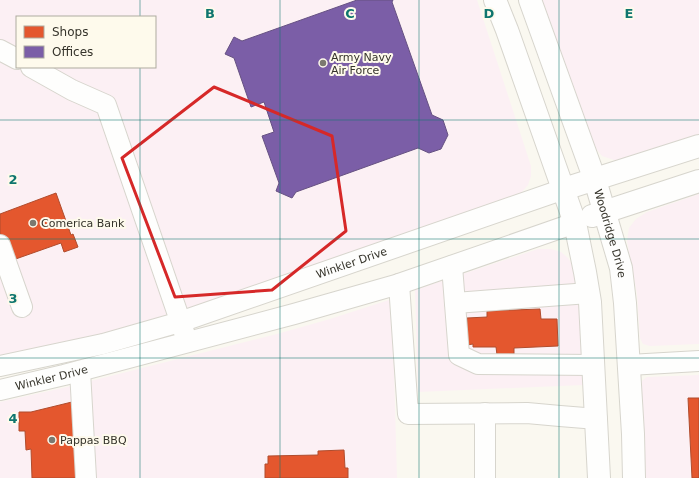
<svg xmlns="http://www.w3.org/2000/svg" width="699" height="478" font-family="'DejaVu Sans',sans-serif">
	<rect width="100%" height="100%" fill="#faf8f0"/>
	<!-- commercial -->
	<g fill="#fcf0f4" fill-rule="evenodd">
		<path d="M0,0H477L531,166V176L528,185L521,193L512,199L146,324L0,361ZM17,17H155V67H17Z"/>
		<path d="M542,0H699V135L626,160H614L602,156L593,145Z"/>
		<path d="M699,194V344L650,346L643,344L640,338L637,294L627,241L629,228L636,219L647,212Z"/>
		<path d="M538,249H551L561,252L568,258L575,269L578,281L583,385L418,392L415,290Z"/>
		<path d="M392,299L397,478H0V402L67,387L277,334L330,319Z"/>
		<path d="M699,375V478H645L640,385L642,381L647,377Z"/>
	</g>
	<!-- shops -->
	<g fill="#e4572e" stroke="#b04c2d">
		<path d="M56,193L71,235L73,234L78,247L64,252L61,243L10,261L0,233V214Z"/>
		<path d="M540,309L541,319H557L558,346L514,348V354L497,355L496,347H473V344L467,345V318L487,317V311Z"/>
		<path d="M688,398H699V478H692Z"/>
		<path d="M76,401L80,478H32L31,449L26,450L25,431H19V412H31Z"/>
		<path d="M344,450L345,468H348V478H265V464H268V456L318,455V451Z"/>
	</g>
	<!-- offices -->
	<path fill="#7b5ea7" stroke="#665182" d="M357,0H393L392,2L432,115L443,120L448,135L441,149L429,153L418,148L296,192L292,198L276,191L279,183L262,136L274,132L264,102L251,107L234,58L225,54L234,37L242,41Z"/>
	<g fill="none" stroke-linecap="round" stroke-linejoin="round">
		<!-- minor casing -->
		<g stroke="#d7d5cd" stroke-width="22">
			<g id="minor">
				<path d="M0,50L17,59"/>
				<path d="M31,67L72,90L106,105L185,335"/>
				<path d="M0,245L22,307"/>
				<path d="M452,266L459,355L478,364L594,365"/>
				<path d="M399,284L408,414L527,413L560,416L597,419"/>
				<path d="M455,303L589,293"/>
				<path d="M629,365L699,361"/>
				<path id="s1" d="M0,366L103,344L180,322L564,189"/>
				<path d="M80,371L86,478"/>
				<path id="s2" d="M0,390L64,375L294,314L399,284L575,223"/>
				<path d="M485,478V413"/>
			</g>
		</g>
		<!-- major casing -->
		<g stroke="#d7d5cd" stroke-width="24">
			<g id="major">
				<path d="M495,0L507,30L575,223L585,272L590,302L599,478"/>
				<path id="s3" d="M530,0L595,180L621,268L625,303L633,434L634,478"/>
				<path d="M564,189L699,146"/>
				<path d="M592,216L699,181"/>
			</g>
		</g>
		<!-- minor -->
		<use href="#minor" stroke="#fefefd" stroke-width="20"/>
		<!-- major -->
		<use href="#major" stroke="#fefefd" stroke-width="22"/>
	</g>
	<!-- marked area -->
	<path fill="none" stroke="#d62828" stroke-width="3" stroke-linejoin="round" d="M214,87L332,136L346,231L272,290L175,297L122,158Z"/>
	<!-- grid -->
	<path fill="none" stroke="#0f766e" stroke-width="1" stroke-opacity="0.55" d="M140,0V17M280,0V478M419,0V478M559,0V478M140,67V478M0,120H699M0,239H699M0,358H699"/>
	<!-- markers -->
	<g fill="#7b7970" stroke="#fefaec" stroke-width="1.5">
		<circle cx="323" cy="63" r="4"/>
		<circle cx="33" cy="223" r="4"/>
		<circle cx="52" cy="440" r="4"/>
	</g>
	<g text-anchor="middle" stroke-width="4" stroke-linejoin="round" paint-order="stroke">
		<!-- poi labels -->
		<g font-size="11" fill="#36342b" stroke="#fefaec" text-anchor="start">
			<text x="331" y="61">Army Navy<tspan x="331" dy="13">Air Force</tspan></text>
			<text x="41" y="227">Comerica Bank</text>
			<text x="60" y="444">Pappas BBQ</text>
		</g>
		<!-- street labels -->
		<g font-size="11" fill="#36342b" stroke="#fefaec">
			<text dy="4" stroke="none"><textPath href="#s3" startOffset="247">Woodridge Drive</textPath></text>
			<text dy="4" stroke="none"><textPath href="#s1" startOffset="367">Winkler Drive</textPath></text>
			<text dy="4" stroke="none"><textPath href="#s2" startOffset="53">Winkler Drive</textPath></text>
		</g>
	</g>
	<g font-size="13" text-anchor="middle" font-weight="bold" fill="#0f766e" stroke="#fefaec" stroke-width="4" stroke-linejoin="round" paint-order="stroke">
		<text x="210" y="18">B</text>
		<text x="350" y="18">C</text>
		<text x="489" y="18">D</text>
		<text x="629" y="18">E</text>
		<text x="13" y="184">2</text>
		<text x="13" y="303">3</text>
		<text x="13" y="423">4</text>
	</g>
	<!-- legend -->
	<rect x="16" y="16" width="140" height="52" fill="#fefaec" stroke="#aeab9f"/>
	<rect x="24" y="26" width="20" height="12" fill="#e4572e" stroke="#aeab9f"/>
	<text x="52" y="36" font-size="12" fill="#36342b">Shops</text>
	<rect x="24" y="46" width="20" height="12" fill="#7b5ea7" stroke="#aeab9f"/>
	<text x="52" y="56" font-size="12" fill="#36342b">Offices</text>
</svg>
